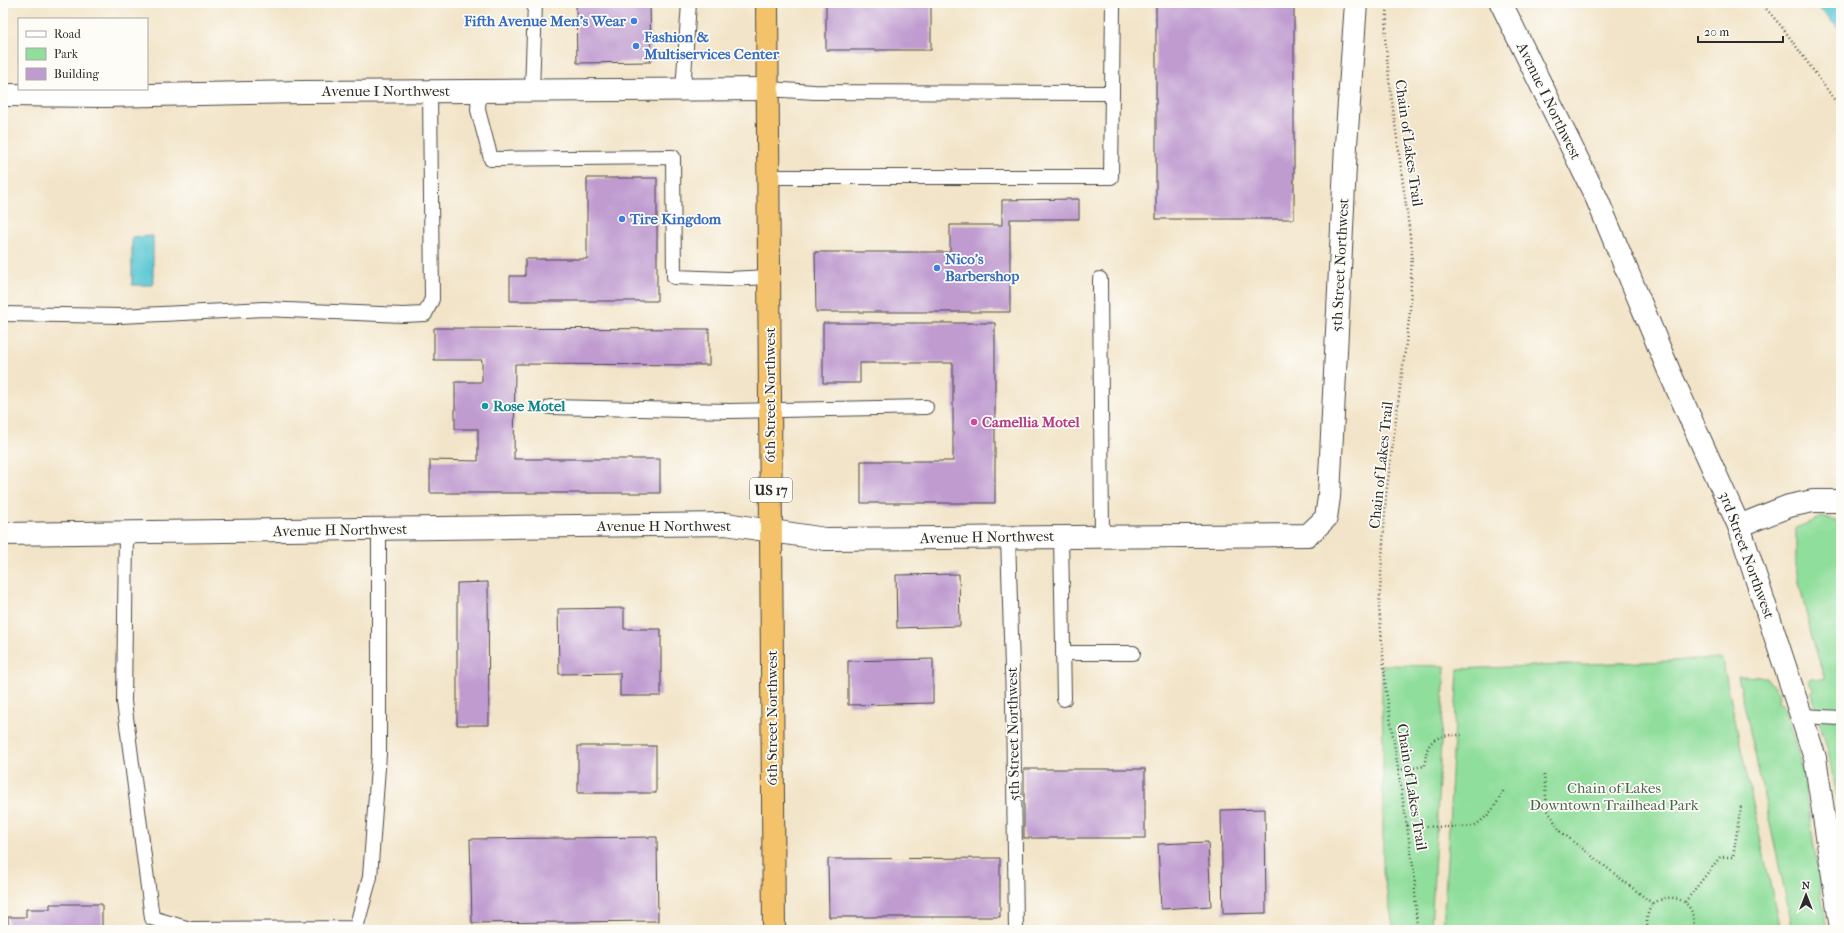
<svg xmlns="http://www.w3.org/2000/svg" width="1844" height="933" font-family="'IM FELL French Canon',serif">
	<rect width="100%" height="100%" fill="#fdfcf7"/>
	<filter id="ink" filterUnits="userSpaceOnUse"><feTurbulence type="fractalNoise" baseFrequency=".025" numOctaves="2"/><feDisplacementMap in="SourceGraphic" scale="8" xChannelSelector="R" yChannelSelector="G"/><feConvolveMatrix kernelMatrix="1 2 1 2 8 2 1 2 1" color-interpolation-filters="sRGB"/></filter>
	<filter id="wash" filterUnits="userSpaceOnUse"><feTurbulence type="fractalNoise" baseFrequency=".012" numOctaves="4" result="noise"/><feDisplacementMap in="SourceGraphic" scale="16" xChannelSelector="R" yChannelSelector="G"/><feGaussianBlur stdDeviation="0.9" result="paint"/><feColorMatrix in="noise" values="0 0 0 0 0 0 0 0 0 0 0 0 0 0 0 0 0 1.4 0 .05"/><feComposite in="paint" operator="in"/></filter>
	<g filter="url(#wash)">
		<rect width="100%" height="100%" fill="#f2e4c8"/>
		<!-- green -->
		<g fill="#90de9b" stroke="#5e8463">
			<path d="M1822,517L1841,523V831L1829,755L1811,694L1814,690L1809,683V679H1825L1812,638L1796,569V528Z"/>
			<path d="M1722,659L1780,930H1443L1458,669Z"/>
			<path d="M1381,665L1445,666L1431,930H1394L1383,872V743Z"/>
			<path d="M1738,676L1766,677L1779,694L1778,703L1783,704L1801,762L1827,930H1793Z"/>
		</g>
		<!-- water -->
		<g fill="#5bc7d4" stroke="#437980">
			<path d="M1814,3L1841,4V31Z"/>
			<path d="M153,236V285H132V237Z"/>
		</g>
		<g id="blocks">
			<!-- building -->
			<g fill="#bf9bd0">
				<path d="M576,3H650L651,62L577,63Z"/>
				<rect x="826" y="3" width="105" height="47"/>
				<rect x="1156" y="3" width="138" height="216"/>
				<path d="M587,178H657V301H510V276H525V259H587Z"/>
				<path d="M1079,199V219H1010V312H816L815,252H950V225H1002V200Z"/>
				<path d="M823,323H995V503H861V461H953V363H860V383H823Z"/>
				<path d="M434,328L709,329V365L515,364L514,459H660V493H430V460L478,461V429H455V382H482V360H434Z"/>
				<path d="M959,574L960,626L897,628L896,575Z"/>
				<path d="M488,582L489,725H457V583Z"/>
				<path d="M624,608V629H661V696H620V673L559,674L558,609Z"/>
				<path d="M933,659V703L848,705V661Z"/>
				<rect x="578" y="746" width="78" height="47"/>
				<rect x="1024" y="769" width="121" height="69"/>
				<path d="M1265,809L1266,913L1223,914L1221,810Z"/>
				<path d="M657,837L658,921L472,923L470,839Z"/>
				<path d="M1208,842L1211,906L1161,909L1158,844Z"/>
				<path d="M1000,858V917H829L828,859Z"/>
				<path d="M50,904H102V930H8V917H26V909H50Z"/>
			</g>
		</g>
	</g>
	<g filter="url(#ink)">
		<use href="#blocks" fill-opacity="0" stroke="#494743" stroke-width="1"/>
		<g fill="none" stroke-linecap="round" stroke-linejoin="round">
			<!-- service casing -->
			<g stroke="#494743" stroke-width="16">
				<g id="service">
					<path d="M768,89L814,92L1112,93"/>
					<path d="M683,90L689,3"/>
					<path d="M479,91L478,110L491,159L673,157L674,277L728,279L770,277"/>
					<path d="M532,91L535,3"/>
					<path d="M769,177H1111L1113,3"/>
					<path d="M1100,279L1102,536"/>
					<path d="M3,314L120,316L264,309L403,315L425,314L432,299L430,91"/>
					<path d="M550,407L730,411L926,407"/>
					<path d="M126,533L124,702L152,918L190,929L356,928L370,877L379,754V530"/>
					<path d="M1008,537L1013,701L1016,930"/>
					<path d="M1061,537L1064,699"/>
					<path d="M1063,653H1133"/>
					<path d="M1802,716L1841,718"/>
				</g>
			</g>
			<!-- minor casing -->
			<g stroke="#494743" stroke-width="24">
				<g id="minor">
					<path d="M1501,3L1597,199L1669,371L1739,526L1815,758L1841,928"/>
					<path d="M3,95L105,96L303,92L768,89"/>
					<path d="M1739,526L1789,506L1813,501H1841"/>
					<path d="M3,534L726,524L825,539L1308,535L1326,518L1329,497L1346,145L1356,3"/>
				</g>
			</g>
			<!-- trunk casing -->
			<g stroke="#494743" stroke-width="24">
				<path id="trunk" d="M767,3L774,930"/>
			</g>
			<!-- path -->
			<g stroke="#494743" stroke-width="2.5" stroke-dasharray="1 3" stroke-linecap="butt">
				<path d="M1388,3L1385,37L1389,79L1412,250L1410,312L1386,495L1379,607L1386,691L1414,872L1417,930"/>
				<path d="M1761,3L1782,27L1841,109"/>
				<path d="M1398,770L1425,766C1425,739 1437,734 1462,735"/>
				<path d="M1544,775L1547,809L1560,831L1653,904"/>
				<path d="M1407,825C1418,826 1468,829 1475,825C1489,817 1498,803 1504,789"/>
				<path d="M1685,902L1720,857H1733L1741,806"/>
				<path d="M1648,930C1638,886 1703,888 1692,930"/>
			</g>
			<!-- service -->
			<use href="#service" stroke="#fff" stroke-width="14"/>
			<!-- minor -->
			<use href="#minor" stroke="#fff" stroke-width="22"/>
			<!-- trunk -->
			<use href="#trunk" stroke="#f3c26a" stroke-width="22"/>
		</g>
	</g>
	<!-- markers -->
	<g fill="#3f7fe0" stroke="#fdfcf7" stroke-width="1.5">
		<circle cx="634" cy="21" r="4"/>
		<circle cx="636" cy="46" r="4"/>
		<circle cx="622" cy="219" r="4"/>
		<circle cx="937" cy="268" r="4"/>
	</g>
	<circle fill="#0f9aa8" stroke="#fdfcf7" stroke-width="1.5" cx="485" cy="406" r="4"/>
	<circle fill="#d1479c" stroke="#fdfcf7" stroke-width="1.5" cx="974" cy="422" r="4"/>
	<g text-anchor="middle" stroke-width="3.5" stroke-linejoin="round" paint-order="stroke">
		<!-- shield labels -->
		<rect fill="#fdfcf7" stroke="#6a6a68" stroke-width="1" x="750" y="478" width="42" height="24" rx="3"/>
		<g font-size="14" font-weight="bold" fill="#2b2b2b">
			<text x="771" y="495">US 17</text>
		</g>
		<!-- shop labels -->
		<g font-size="15" font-weight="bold" fill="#366cbe" stroke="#fdfcf7" text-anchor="start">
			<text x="626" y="26" text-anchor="end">Fifth Avenue Men's Wear</text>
			<text x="644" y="42">Fashion &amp;<tspan x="644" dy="17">Multiservices Center</tspan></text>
			<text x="630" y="224">Tire Kingdom</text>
			<text x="945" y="264">Nico's<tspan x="945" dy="17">Barbershop</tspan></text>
		</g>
		<!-- street labels -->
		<g font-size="15" fill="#2b2b2b" stroke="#fdfcf7">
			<text x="386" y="96">Avenue I Northwest</text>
			<text transform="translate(1549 101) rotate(64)" y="5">Avenue I Northwest</text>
			<text transform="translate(1409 143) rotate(82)" y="5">Chain of Lakes Trail</text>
			<text transform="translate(1340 265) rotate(-87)" y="5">5th Street Northwest</text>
			<text transform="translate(770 395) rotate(-90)" y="5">6th Street Northwest</text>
			<text transform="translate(1381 465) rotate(-84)" y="5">Chain of Lakes Trail</text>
			<text x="664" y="531">Avenue H Northwest</text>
			<text transform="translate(340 530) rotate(-1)" y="5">Avenue H Northwest</text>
			<text transform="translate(987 537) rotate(-1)" y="5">Avenue H Northwest</text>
			<text transform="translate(1747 555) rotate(70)" y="5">3rd Street Northwest</text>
			<text transform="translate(772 718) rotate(-90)" y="5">6th Street Northwest</text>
			<text transform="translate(1013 734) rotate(-91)" y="5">5th Street Northwest</text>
			<text transform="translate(1412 787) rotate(81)" y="5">Chain of Lakes Trail</text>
		</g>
		<!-- culture labels -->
		<g font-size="15" font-weight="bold" fill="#0d838f" stroke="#fdfcf7" text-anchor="start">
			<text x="493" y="411">Rose Motel</text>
		</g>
		<!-- hotel labels -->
		<g font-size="15" font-weight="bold" fill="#b23c85" stroke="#fdfcf7" text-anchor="start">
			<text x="982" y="427">Camellia Motel</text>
		</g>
		<!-- park labels -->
		<g font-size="15" fill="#49614d" stroke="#fdfcf7">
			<text x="1614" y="793">Chain of Lakes<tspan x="1614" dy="17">Downtown Trailhead Park</tspan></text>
		</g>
	</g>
	<!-- margin -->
	<rect width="1844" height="933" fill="none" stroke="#fdfcf7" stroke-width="16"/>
	<!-- legend -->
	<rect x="18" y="18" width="130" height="72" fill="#fdfcf7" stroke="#a9a8a5"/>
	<rect x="26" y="31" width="20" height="6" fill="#ffffff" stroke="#a9a8a5"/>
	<text x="54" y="38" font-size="12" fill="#2b2b2b">Road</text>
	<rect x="26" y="48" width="20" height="12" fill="#90de9b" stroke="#a9a8a5"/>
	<text x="54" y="58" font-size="12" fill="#2b2b2b">Park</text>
	<rect x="26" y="68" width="20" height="12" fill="#bf9bd0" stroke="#a9a8a5"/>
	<text x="54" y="78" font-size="12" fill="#2b2b2b">Building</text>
	<!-- north arrow -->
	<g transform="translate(1806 895)" stroke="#fdfcf7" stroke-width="3" paint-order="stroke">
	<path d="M0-3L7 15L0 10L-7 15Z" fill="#2b2b2b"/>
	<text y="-6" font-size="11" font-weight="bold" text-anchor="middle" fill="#2b2b2b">N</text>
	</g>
	<!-- scale -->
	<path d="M1698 36v6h85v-6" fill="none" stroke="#2b2b2b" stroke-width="2"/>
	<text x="1704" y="36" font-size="12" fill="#2b2b2b" stroke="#fdfcf7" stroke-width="3" paint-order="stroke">20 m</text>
</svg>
